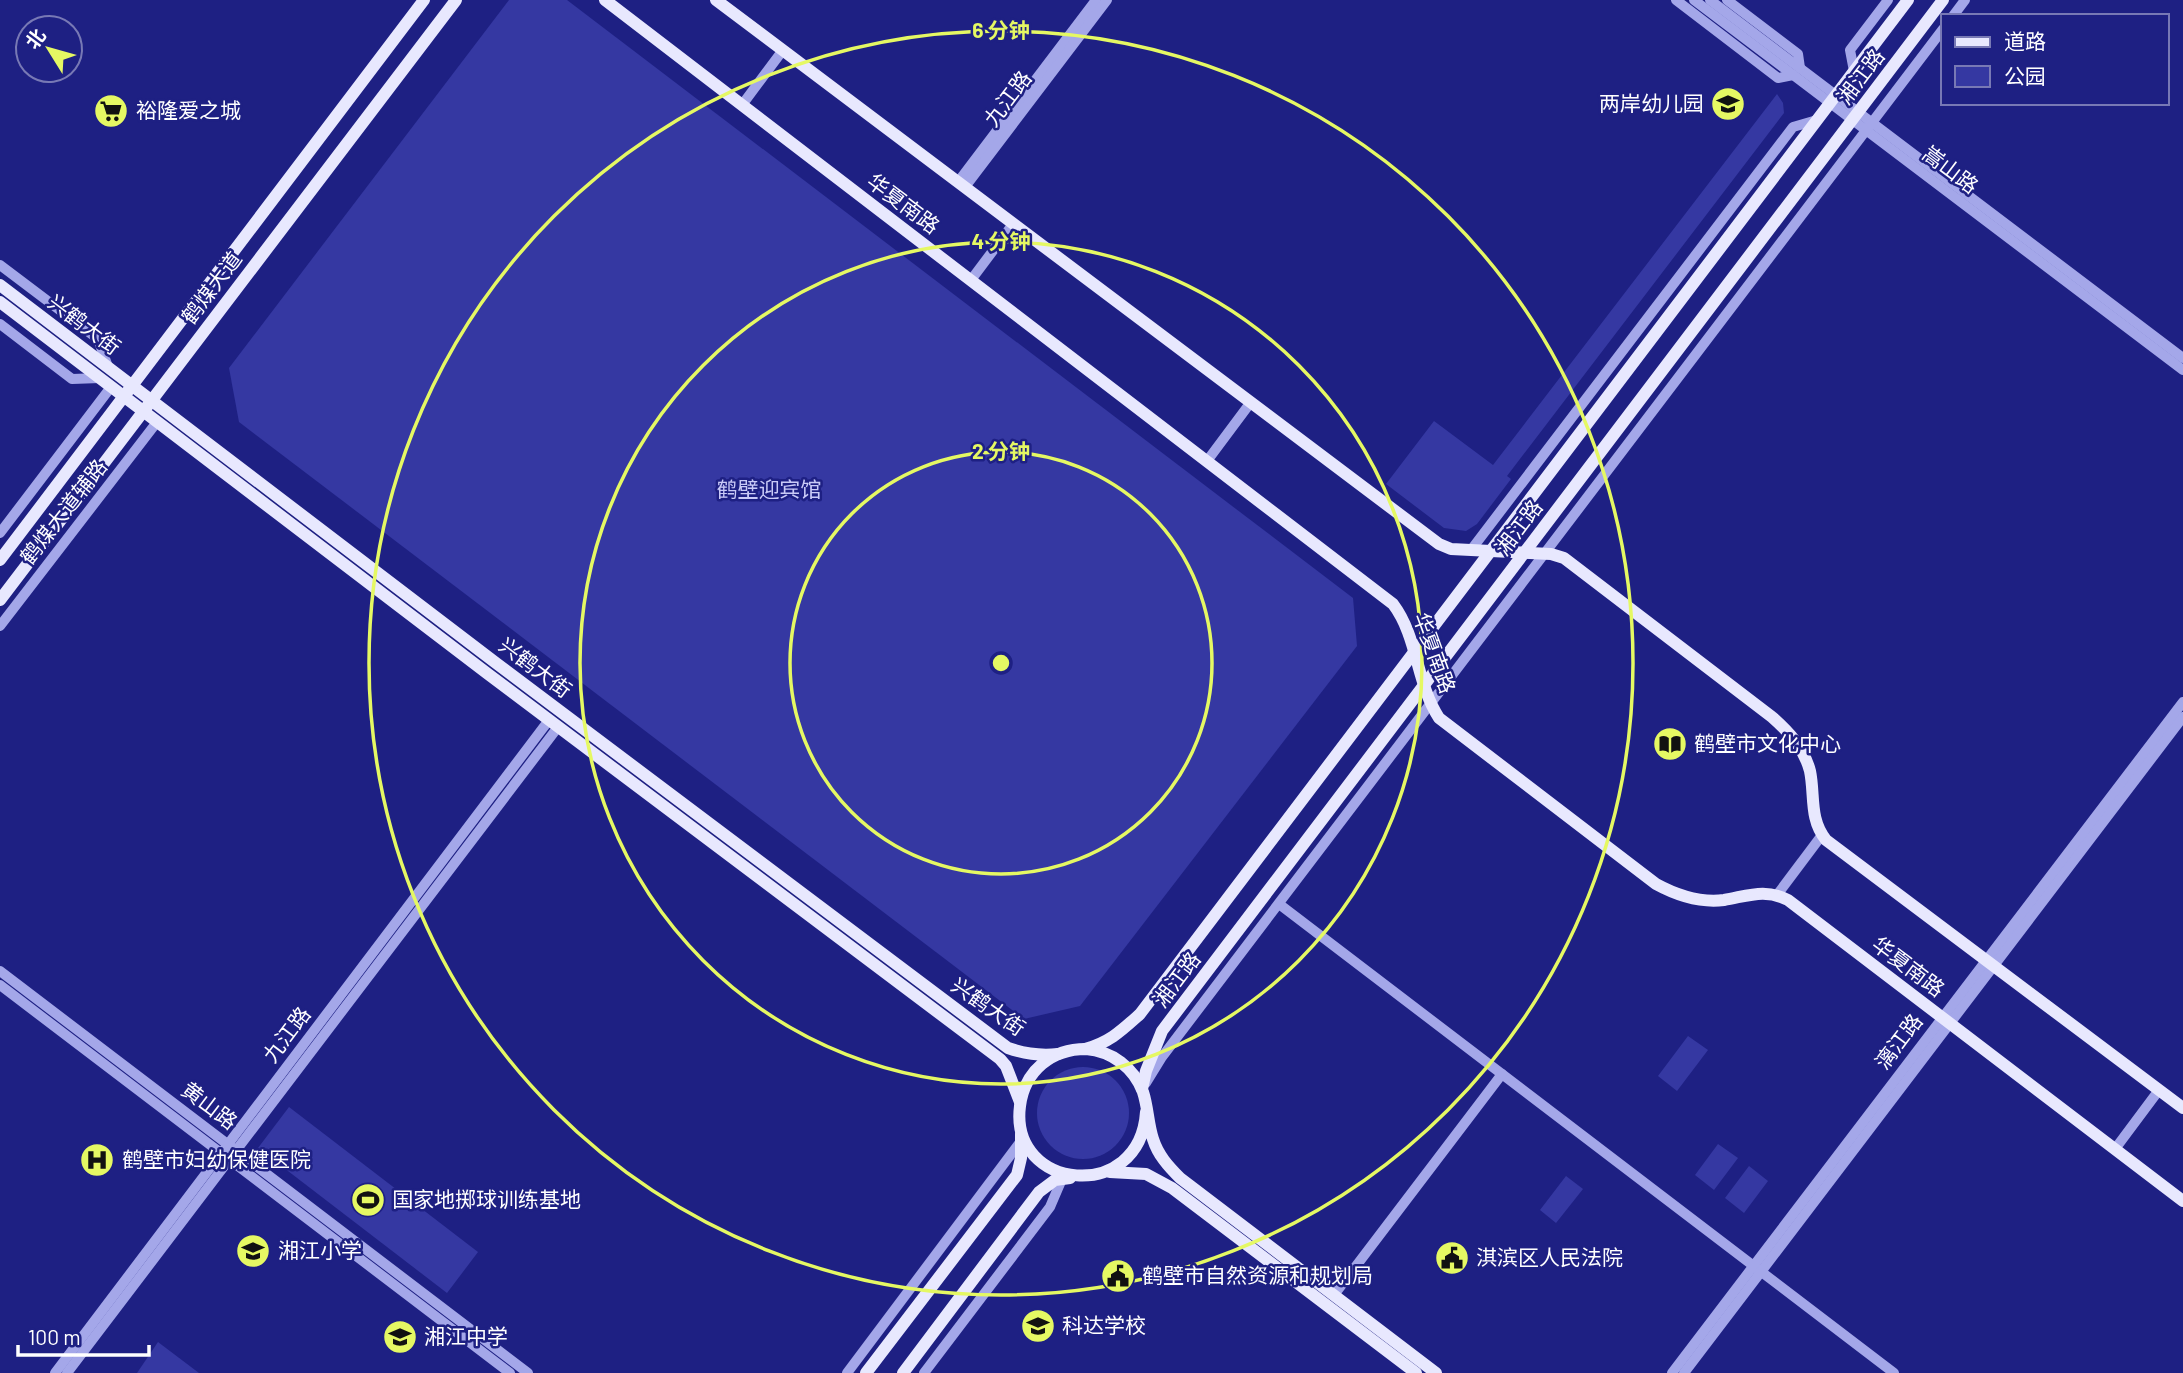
<svg xmlns="http://www.w3.org/2000/svg" width="2183" height="1373" font-family="Barlow,'Noto Sans SC',sans-serif">
	<rect width="100%" height="100%" fill="#1e2083"/>
	<!-- green -->
	<g fill="#3538a2">
		<path d="M509,0H567L1353,598L1357,646L1080,1006L1024,1019L239,422L229,368Z"/>
		<path d="M1777,94L1783,103L1784,113L1507,476L1511,479L1477,524L1466,531L1444,528L1386,484L1434,421L1493,465Z"/>
		<path d="M1688,1036L1708,1050L1677,1091L1658,1076Z"/>
		<circle cx="1083" cy="1113" r="46"/>
		<path d="M289,1107L478,1252L447,1293L258,1148Z"/>
		<path d="M1718,1144L1738,1158L1714,1190L1695,1175Z"/>
		<path d="M1749,1166L1768,1181L1744,1213L1725,1198Z"/>
		<path d="M1566,1176L1583,1189L1556,1223L1540,1210Z"/>
		<path d="M158,1342L199,1373H137Z"/>
	</g>
	<g fill="none" stroke-linecap="round" stroke-linejoin="round">
		<!-- minor -->
		<g stroke="#a4a7e9" stroke-width="10">
			<path d="M1676,0L1778,78L1793,75"/>
			<path d="M1694,0L2183,370"/>
			<path d="M1710,0L2183,358"/>
			<path d="M1727,0L1798,54L1800,68"/>
			<path d="M1953,16L1965,0"/>
			<path d="M1854,71L1850,50L1888,0"/>
			<path d="M742,105L783,50"/>
			<path d="M958,182L1096,0"/>
			<path d="M965,187L1107,0"/>
			<path d="M0,265L98,339L108,367"/>
			<path d="M971,280L1013,224"/>
			<path d="M0,324L72,379L100,378"/>
			<path d="M1207,461L1251,402"/>
			<path d="M0,533L111,387"/>
			<path d="M1471,550L1793,127L1817,120"/>
			<path d="M0,626L157,422"/>
			<path d="M1777,895L1822,835"/>
			<path d="M1279,904L1894,1373"/>
			<path d="M0,971L528,1373"/>
			<path d="M0,985L510,1373"/>
			<path d="M1146,1083L1162,1057L1943,29"/>
			<path d="M2115,1149L2159,1090"/>
			<path d="M1334,1295L1502,1074"/>
			<path d="M55,1373L549,720"/>
			<path d="M67,1373L558,727"/>
			<path d="M847,1373L1021,1141"/>
			<path d="M924,1373L1050,1207L1062,1179"/>
			<path d="M1672,1373L2183,702"/>
			<path d="M1684,1373L2183,717"/>
		</g>
		<!-- major -->
		<g stroke="#e8e8fe" stroke-width="12">
			<path d="M605,0L1393,604C1418,637 1416,683 1439,718L1656,884C1678,896 1700,903 1724,900C1748,896 1765,888 1788,900L2183,1201"/>
			<path d="M716,0L1439,544L1451,549L1551,554L1564,558L1772,717C1789,732 1804,748 1810,771C1815,795 1809,819 1826,840L2183,1108"/>
			<path d="M0,285L496,663L1008,1048C1025,1054 1040,1056 1058,1054"/>
			<path d="M0,302L488,674L1000,1059L1006,1066L1020,1102"/>
			<path d="M0,560L424,0"/>
			<path d="M0,600L456,0"/>
			<path d="M1085,1049C1110,1042 1121,1031 1140,1014L1908,0"/>
			<path d="M1142,1089L1146,1071L1162,1031L1943,0"/>
			<path d="M1146,1112C1140,1204 1009,1191 1020,1106C1022,1090 1029,1075 1042,1064C1054,1054 1070,1049 1086,1049C1112,1051 1134,1068 1143,1092C1148,1107 1148,1124 1153,1139C1158,1155 1168,1166 1180,1178L1436,1373"/>
			<path d="M1110,1172L1146,1174L1172,1188L1416,1373"/>
			<path d="M866,1373L1017,1175L1021,1158V1134"/>
			<path d="M903,1373L1039,1192L1055,1180L1070,1178"/>
		</g>
	</g>
	<!-- distance rings -->
	<g fill="none" stroke="#e5f863" stroke-width="3.5">
		<circle cx="1001" cy="663" r="211"/>
		<circle cx="1001" cy="663" r="421"/>
		<circle cx="1001" cy="663" r="632"/>
	</g>
	<!-- icons -->
	<defs>
		<g id="school-disc" transform="scale(1.75)"><circle r="9.5" fill="#e5f863" stroke="#1e2083"/><path d="M0-5L7-2L0 1L-7-2ZM-4 1L0 2.5L4 1V4Q0 6-4 4Z" fill="#111"/></g>
		<g id="supermarket-disc" transform="scale(1.75)"><circle r="9.5" fill="#e5f863" stroke="#1e2083"/><path d="M-6-5.5h2.5l.6 2H6L4.5 2H-2.5L-4.4-4H-6ZM-1.5 3.2a1.3 1.3 0 1 0 .1 0ZM3 3.2a1.3 1.3 0 1 0 .1 0Z" fill="#111"/></g>
		<g id="library-disc" transform="scale(1.75)"><circle r="9.5" fill="#e5f863" stroke="#1e2083"/><path d="M-6-4Q-3-5.5-.7-3.5V5Q-3 3-6 4ZM6-4Q3-5.5 .7-3.5V5Q3 3 6 4Z" fill="#111"/></g>
		<g id="hospital-disc" transform="scale(1.75)"><circle r="9.5" fill="#e5f863" stroke="#1e2083"/><path d="M-5-5h3v3.5h4V-5h3V5h-3V1.5h-4V5h-3Z" fill="#111"/></g>
		<g id="stadium-disc" transform="scale(1.75)"><circle r="9.5" fill="#e5f863" stroke="#1e2083"/><path d="M0-5a6.5 5 0 1 0 0 10a6.5 5 0 1 0 0-10ZM-3.5-1.8h7v3.6h-7Z" fill="#111"/></g>
		<g id="civic-disc" transform="scale(1.75)"><circle r="9.5" fill="#e5f863" stroke="#1e2083"/><path d="M-.6-6.5H3V-4.5H.6V-3L4-1V1h2V6H-6V1h2V-1L-.6-3ZM-1.2 2.5V6h2.4V2.5Z" fill="#111"/></g>
	</defs>
	<g fill-rule="evenodd">
		<use href="#school-disc" x="1728" y="104"/>
		<use href="#supermarket-disc" x="111" y="111"/>
		<use href="#library-disc" x="1670" y="744"/>
		<use href="#hospital-disc" x="97" y="1160"/>
		<use href="#stadium-disc" x="368" y="1200"/>
		<use href="#school-disc" x="253" y="1251"/>
		<use href="#civic-disc" x="1452" y="1258"/>
		<use href="#civic-disc" x="1118" y="1276"/>
		<use href="#school-disc" x="1038" y="1326"/>
		<use href="#school-disc" x="400" y="1337"/>
	</g>
	<g text-anchor="middle" stroke-width="5" stroke-linejoin="round" paint-order="stroke">
		<!-- street labels -->
		<g font-size="21" fill="#fff" stroke="#1e2083">
			<text transform="translate(1861 77) rotate(-53)" y="7">湘江路</text>
			<text transform="translate(1008 99) rotate(-53)" y="7">九江路</text>
			<text transform="translate(1950 170) rotate(37)" y="7">嵩山路</text>
			<text transform="translate(903 204) rotate(37)" y="7">华夏南路</text>
			<text transform="translate(212 288) rotate(-53)" y="7">鹤煤大道</text>
			<text transform="translate(84 325) rotate(37)" y="7">兴鹤大街</text>
			<text transform="translate(64 512) rotate(-52)" y="7">鹤煤大道辅路</text>
			<text transform="translate(1519 528) rotate(-53)" y="7">湘江路</text>
			<text transform="translate(1434 653) rotate(70)" y="7">华夏南路</text>
			<text transform="translate(535 668) rotate(37)" y="7">兴鹤大街</text>
			<text transform="translate(1908 967) rotate(37)" y="7">华夏南路</text>
			<text transform="translate(1177 980) rotate(-53)" y="7">湘江路</text>
			<text transform="translate(988 1007) rotate(35)" y="7">兴鹤大街</text>
			<text transform="translate(287 1035) rotate(-53)" y="7">九江路</text>
			<text transform="translate(1899 1042) rotate(-53)" y="7">漓江路</text>
			<text transform="translate(209 1106) rotate(37)" y="7">黄山路</text>
		</g>
		<!-- poi labels -->
		<g font-size="21" fill="#fff" stroke="#1e2083" text-anchor="start">
			<text x="1704" y="111" text-anchor="end">两岸幼儿园</text>
			<text x="136" y="118">裕隆爱之城</text>
			<text x="1694" y="751">鹤壁市文化中心</text>
			<text x="122" y="1167">鹤壁市妇幼保健医院</text>
			<text x="392" y="1207">国家地掷球训练基地</text>
			<text x="278" y="1258">湘江小学</text>
			<text x="1476" y="1265">淇滨区人民法院</text>
			<text x="1142" y="1283">鹤壁市自然资源和规划局</text>
			<text x="1062" y="1333">科达学校</text>
			<text x="424" y="1344">湘江中学</text>
		</g>
		<!-- park labels -->
		<g font-size="21" fill="#c9caf7" stroke="#1e2083">
			<text x="769" y="497">鹤壁迎宾馆</text>
		</g>
	</g>
	<circle cx="1001" cy="663" r="10" fill="#e5f863" stroke="#1e2083" stroke-width="3.5"/>
	<g font-size="21" text-anchor="middle" font-weight="bold" fill="#e5f863" stroke="#1e2083" stroke-width="5" stroke-linejoin="round" paint-order="stroke">
		<text x="1001" y="38">6 分钟</text>
		<text x="1001" y="249">4 分钟</text>
		<text x="1001" y="459">2 分钟</text>
	</g>
	<!-- legend -->
	<rect x="1941" y="14" width="228" height="91" fill="#1e2083" stroke="#7879b5" stroke-width="2"/>
	<rect x="1955" y="37" width="35" height="10" fill="#e8e8fe" stroke="#7879b5" stroke-width="2"/>
	<text x="2004" y="49" font-size="21" fill="#ffffff">道路</text>
	<rect x="1955" y="66" width="35" height="21" fill="#3538a2" stroke="#7879b5" stroke-width="2"/>
	<text x="2004" y="84" font-size="21" fill="#ffffff">公园</text>
	<!-- north arrow -->
	<g transform="translate(49 49) rotate(307)"><circle r="33" fill="#1e2083" stroke="#7879b5" stroke-width="2"/>
	<path d="M0-5L12 26L0 18L-12 26Z" fill="#e5f863"/>
	<text y="-10" font-size="19" font-weight="bold" text-anchor="middle" fill="#ffffff">北</text>
	</g>
	<!-- scale -->
	<path d="M18 1345v10h131v-10" fill="none" stroke="#ffffff" stroke-width="3.5"/>
	<text x="28" y="1345" font-size="21" fill="#ffffff" stroke="#1e2083" stroke-width="5" paint-order="stroke">100 m</text>
</svg>
